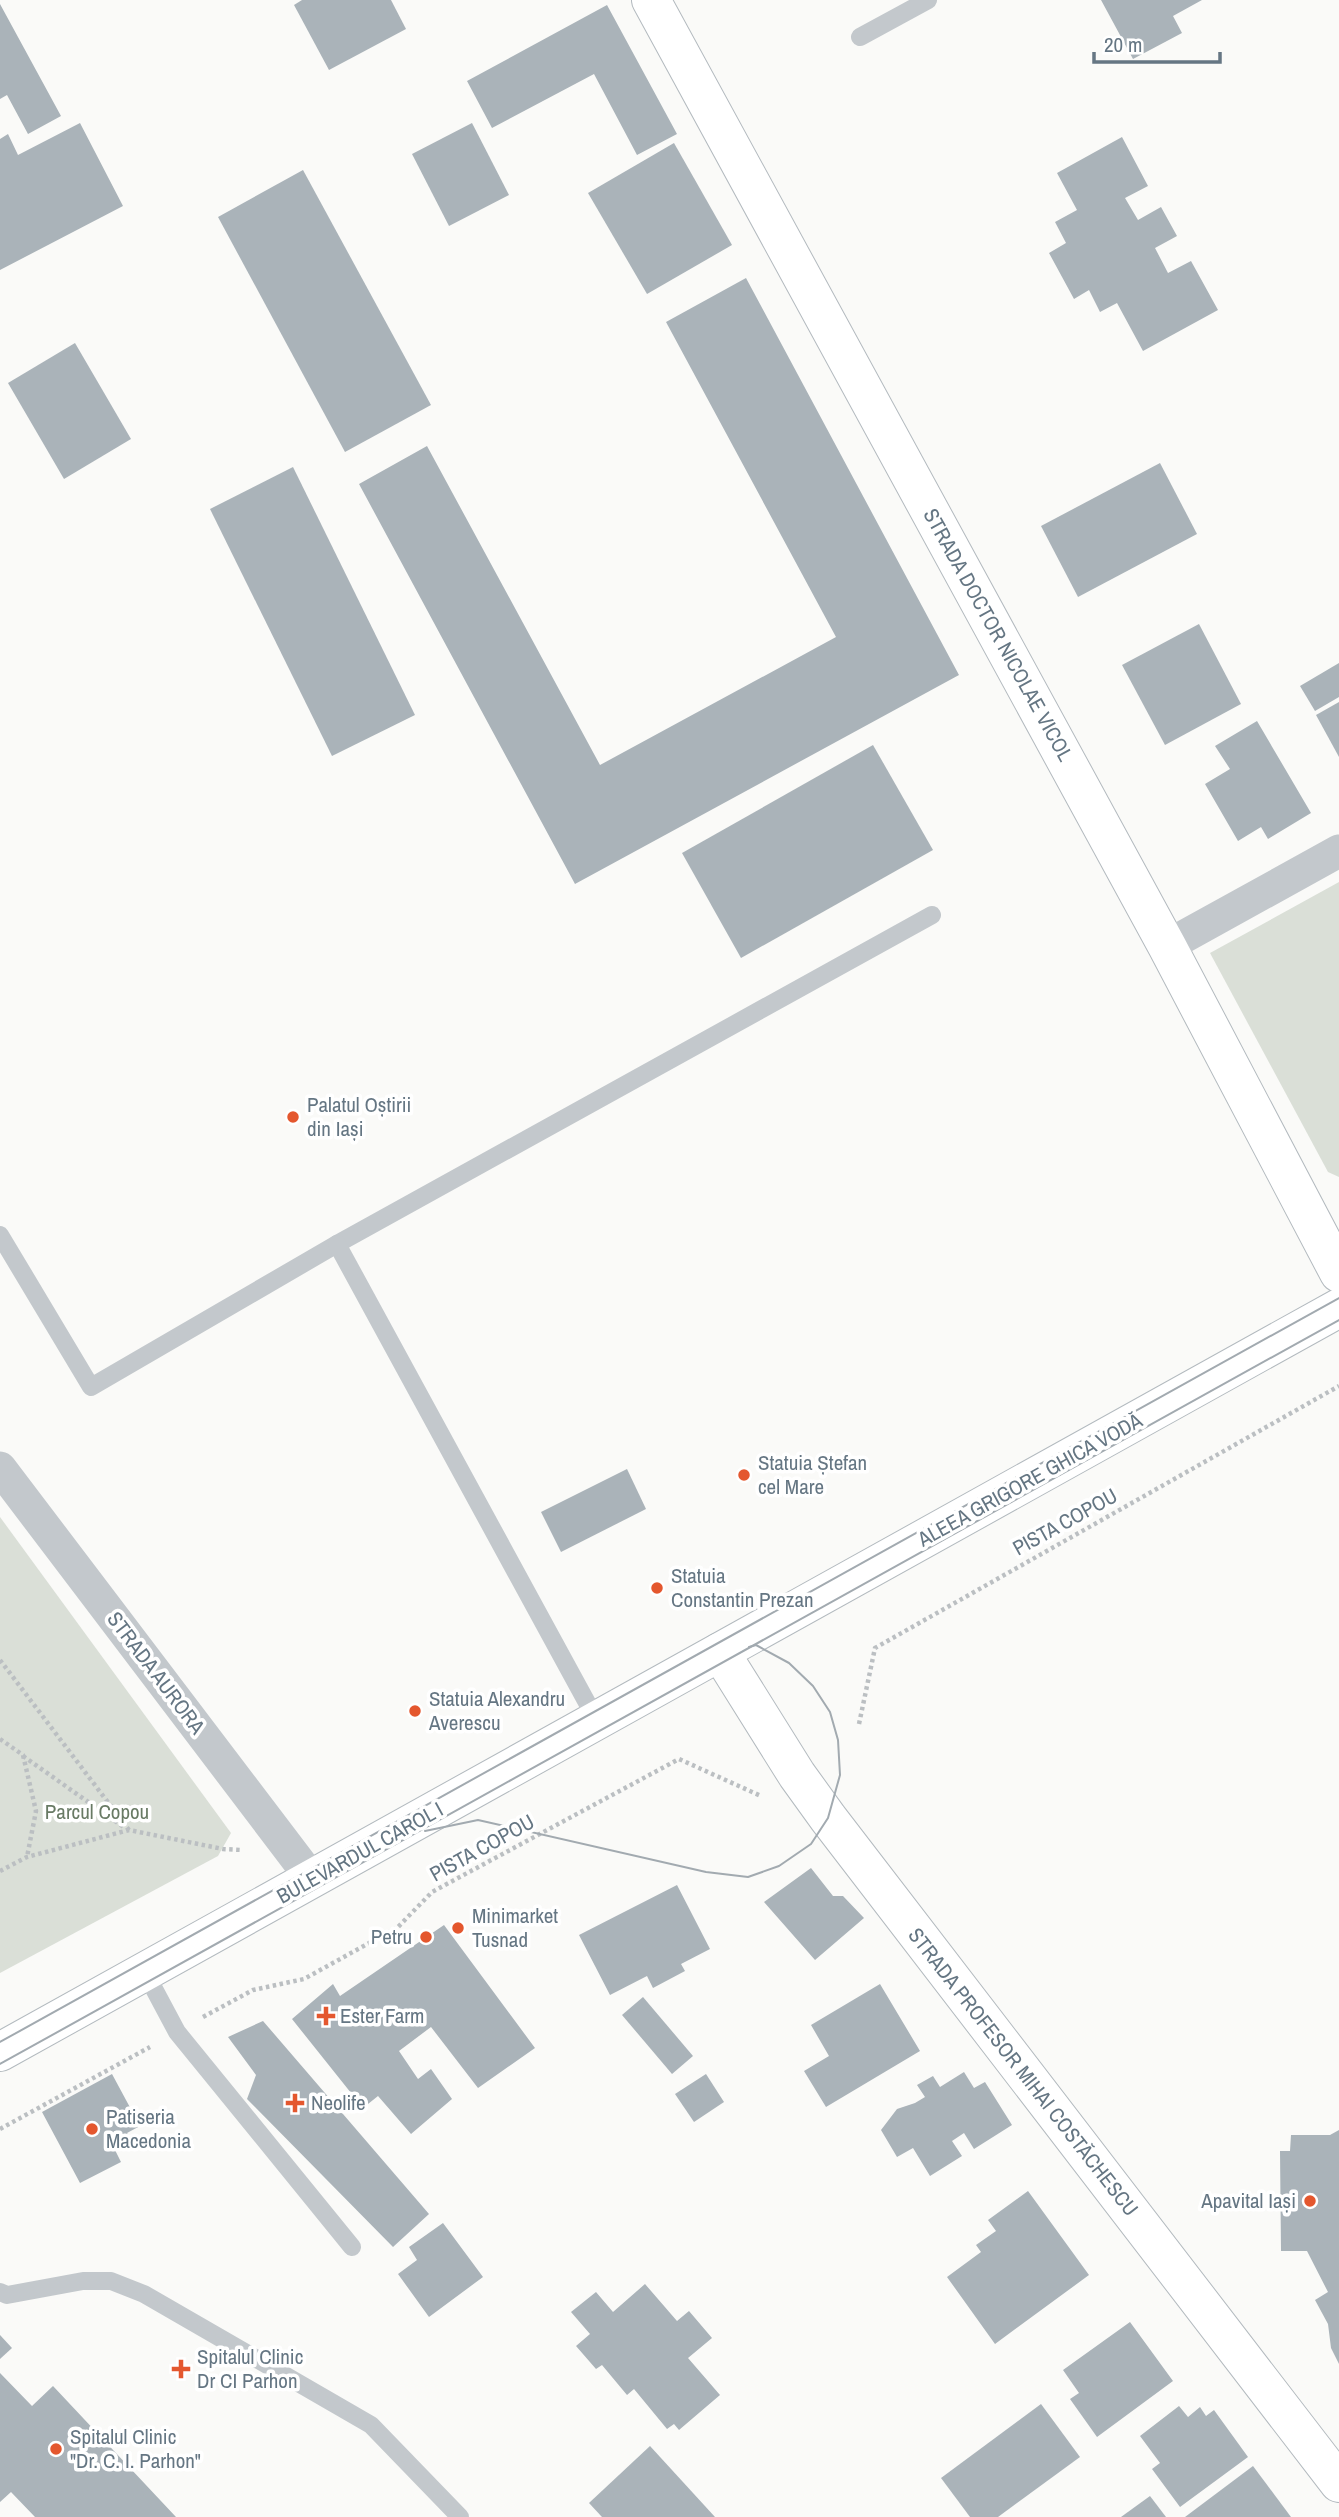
<svg xmlns="http://www.w3.org/2000/svg" width="1339" height="2517" font-family="'Archivo Narrow',sans-serif">
	<rect width="100%" height="100%" fill="#fafaf8"/>
	<!-- green -->
	<g fill="#dadfd7">
		<path d="M1339,882V1177L1328,1172L1210,953Z"/>
		<path d="M0,1517L231,1833L218,1856L0,1973Z"/>
	</g>
	<!-- building -->
	<g fill="#aab3b9">
		<path d="M302,0H391L406,29L329,70L294,5Z"/>
		<path d="M1101,0H1202L1173,16L1182,33L1133,59Z"/>
		<path d="M0,4L61,116L28,134L7,95L0,99Z"/>
		<path d="M607,5L677,134L637,155L594,74L492,128L467,81Z"/>
		<path d="M80,123L123,206L0,270V139L8,134L18,155Z"/>
		<path d="M472,123L509,195L449,226L412,154Z"/>
		<path d="M1122,137L1148,186L1125,198L1138,220L1161,207L1177,236L1155,248L1168,273L1191,261L1218,310L1143,351L1117,303L1100,312L1089,290L1074,299L1049,253L1066,243L1055,222L1077,210L1057,173Z"/>
		<path d="M674,143L732,245L647,294L588,193Z"/>
		<path d="M303,170L431,405L345,452L218,217Z"/>
		<path d="M746,278L959,675L575,884L359,484L427,446L600,765L836,637L666,322Z"/>
		<path d="M75,343L131,439L64,479L8,383Z"/>
		<path d="M1160,463L1197,534L1078,597L1041,526Z"/>
		<path d="M293,467L415,715L332,756L210,509Z"/>
		<path d="M1199,624L1241,704L1165,745L1122,665Z"/>
		<path d="M1339,663V697L1315,711L1300,686Z"/>
		<path d="M1339,702V757L1316,715Z"/>
		<path d="M1257,721L1311,813L1268,839L1261,827L1238,841L1205,784L1230,769L1215,746Z"/>
		<path d="M873,745L933,850L741,958L682,853Z"/>
		<path d="M627,1469L646,1509L561,1552L541,1512Z"/>
		<path d="M811,1868L833,1896H843L864,1918L815,1960L764,1902Z"/>
		<path d="M677,1885L710,1949L681,1964L685,1971L653,1988L647,1976L610,1995L579,1935Z"/>
		<path d="M444,1925L535,2048L478,2088L431,2027L399,2051L418,2079L431,2069L452,2099L411,2134L378,2096L363,2108L292,2019L333,1984L340,1996Z"/>
		<path d="M880,1984L920,2051L826,2107L804,2071L829,2056L811,2025Z"/>
		<path d="M643,1997L693,2056L672,2074L622,2015Z"/>
		<path d="M263,2021L429,2214L393,2247L247,2099L256,2075L228,2037Z"/>
		<path d="M964,2072L974,2088L985,2082L1012,2125L974,2149L964,2133L952,2141L962,2156L930,2176L913,2148L897,2157L881,2130L897,2109L915,2103L925,2097L917,2085L933,2076L940,2087Z"/>
		<path d="M112,2074L140,2126L127,2133L132,2141L115,2150L121,2162L80,2183L42,2112Z"/>
		<path d="M706,2074L724,2102L694,2122L675,2094Z"/>
		<path d="M1339,2130V2364L1331,2348L1328,2324L1315,2300L1328,2292L1307,2251H1281L1280,2151H1290L1291,2135H1330Z"/>
		<path d="M1028,2191L1089,2275L995,2344L947,2277L981,2252L976,2245L996,2231L988,2220Z"/>
		<path d="M443,2223L483,2277L429,2317L398,2274L417,2260L409,2247Z"/>
		<path d="M645,2284L677,2321L689,2311L712,2338L688,2358L720,2395L679,2430L674,2424L667,2429L634,2389L627,2395L602,2365L596,2369L576,2346L590,2334L571,2312L596,2292L613,2312Z"/>
		<path d="M1130,2322L1173,2381L1097,2437L1070,2399L1079,2393L1063,2370Z"/>
		<path d="M0,2335L12,2348L0,2359Z"/>
		<path d="M0,2373L32,2406L53,2386L176,2517H35L11,2492L0,2502Z"/>
		<path d="M1041,2404L1080,2457L998,2517H970L941,2478Z"/>
		<path d="M1179,2406L1188,2417L1200,2407L1206,2416L1214,2410L1248,2457L1180,2507L1152,2469L1160,2463L1140,2436Z"/>
		<path d="M650,2446L715,2517H602L589,2503Z"/>
		<path d="M1253,2466L1291,2517H1185Z"/>
		<path d="M1150,2496L1166,2517H1121Z"/>
	</g>
	<g fill="none" stroke-linecap="round" stroke-linejoin="round">
		<!-- secondary casing -->
		<g stroke="#b3babf" stroke-width="40">
			<g id="secondary">
				<path d="M651,0L1167,946L1339,1273"/>
				<path d="M720,1652L797,1775L828,1818L1339,2483"/>
				<path d="M0,2052L1339,1308"/>
			</g>
		</g>
		<!-- path -->
		<g stroke="#bbbfc2" stroke-width="4.5" stroke-dasharray="3.5 3.5" stroke-linecap="butt">
			<path d="M0,1660L129,1830"/>
			<path d="M859,1724L875,1648L1339,1386"/>
			<path d="M0,1739L23,1755L36,1811L27,1857"/>
			<path d="M23,1756L125,1828"/>
			<path d="M0,1871L27,1857L129,1830L223,1849L242,1850"/>
			<path d="M203,2017L253,1990L304,1979L398,1927L432,1892L679,1759L761,1796"/>
			<path d="M0,2129L150,2047"/>
		</g>
		<!-- lane -->
		<g stroke="#c3c8cc" stroke-width="18">
			<path d="M860,37L928,0"/>
			<path d="M0,1235L91,1387L337,1244L932,915"/>
			<path d="M337,1244L597,1721"/>
			<path d="M145,1972L177,2032L352,2247"/>
			<path d="M0,2292L7,2295L83,2281H111L144,2294L371,2425L460,2517"/>
		</g>
		<!-- street -->
		<g stroke="#c3c8cc" stroke-width="33">
			<path d="M1167,946L1339,851"/>
			<path d="M0,1468L312,1879"/>
		</g>
		<!-- secondary -->
		<use href="#secondary" stroke="#fff" stroke-width="38"/>
		<!-- tram -->
		<g stroke="#a2aab0" stroke-width="2">
			<path d="M425,1831L478,1820L706,1872L748,1877L779,1866L811,1844L828,1818L840,1775L838,1740L830,1712L813,1686L789,1663L756,1645L749,1647"/>
			<path d="M0,2042L1339,1298"/>
			<path d="M0,2064L1339,1320"/>
		</g>
	</g>
	<!-- markers -->
	<g fill="#e4572e" stroke="#fff" stroke-width="2.5">
		<circle cx="293" cy="1117" r="7"/>
		<circle cx="744" cy="1475" r="7"/>
		<circle cx="657" cy="1588" r="7"/>
		<circle cx="415" cy="1711" r="7"/>
		<circle cx="458" cy="1928" r="7"/>
		<circle cx="426" cy="1937" r="7"/>
		<path d="M322.5 2005.5h7v7h7v7h-7v7h-7v-7h-7v-7h7z"/>
		<path d="M291.5 2092.5h7v7h7v7h-7v7h-7v-7h-7v-7h7z"/>
		<circle cx="92" cy="2129" r="7"/>
		<circle cx="1310" cy="2201" r="7"/>
		<path d="M177.5 2358.5h7v7h7v7h-7v7h-7v-7h-7v-7h7z"/>
		<circle cx="56" cy="2449" r="7"/>
	</g>
	<g text-anchor="middle" stroke-width="7" stroke-linejoin="round" paint-order="stroke">
		<!-- street labels -->
		<g font-size="21" fill="#657683" stroke="#fff">
			<text transform="translate(998 635) rotate(61)" y="7">STRADA DOCTOR NICOLAE VICOL</text>
			<text transform="translate(1030 1480) rotate(-29)" y="7">ALEEA GRIGORE GHICA VODĂ</text>
			<text transform="translate(1065 1522) rotate(-29)" y="7">PISTA COPOU</text>
			<text transform="translate(156 1673) rotate(53)" y="7">STRADA AURORA</text>
			<text transform="translate(482 1848) rotate(-29)" y="7">PISTA COPOU</text>
			<text transform="translate(360 1853) rotate(-29)" y="7">BULEVARDUL CAROL I</text>
			<text transform="translate(1023 2072) rotate(52)" y="7">STRADA PROFESOR MIHAI COSTĂCHESCU</text>
		</g>
		<!-- poi labels -->
		<g font-size="21" fill="#657683" stroke="#fff" text-anchor="start">
			<text x="307" y="1112">Palatul Oștirii<tspan x="307" dy="24">din Iași</tspan></text>
			<text x="758" y="1470">Statuia Ștefan<tspan x="758" dy="24">cel Mare</tspan></text>
			<text x="671" y="1583">Statuia<tspan x="671" dy="24">Constantin Prezan</tspan></text>
			<text x="429" y="1706">Statuia Alexandru<tspan x="429" dy="24">Averescu</tspan></text>
			<text x="472" y="1923">Minimarket<tspan x="472" dy="24">Tusnad</tspan></text>
			<text x="412" y="1944" text-anchor="end">Petru</text>
			<text x="340" y="2023">Ester Farm</text>
			<text x="311" y="2110">Neolife</text>
			<text x="106" y="2124">Patiseria<tspan x="106" dy="24">Macedonia</tspan></text>
			<text x="1296" y="2208" text-anchor="end">Apavital Iași</text>
			<text x="197" y="2364">Spitalul Clinic<tspan x="197" dy="24">Dr CI Parhon</tspan></text>
			<text x="70" y="2444">Spitalul Clinic<tspan x="70" dy="24">"Dr. C. I. Parhon"</tspan></text>
		</g>
		<!-- park labels -->
		<g font-size="21" fill="#687a64" stroke="#fff">
			<text x="97" y="1819">Parcul Copou</text>
		</g>
	</g>
	<!-- scale -->
	<path d="M1094 52v10h126v-10" fill="none" stroke="#657683" stroke-width="3.5"/>
	<text x="1104" y="52" font-size="21" fill="#657683" stroke="#ffffff" stroke-width="5" paint-order="stroke">20 m</text>
</svg>
